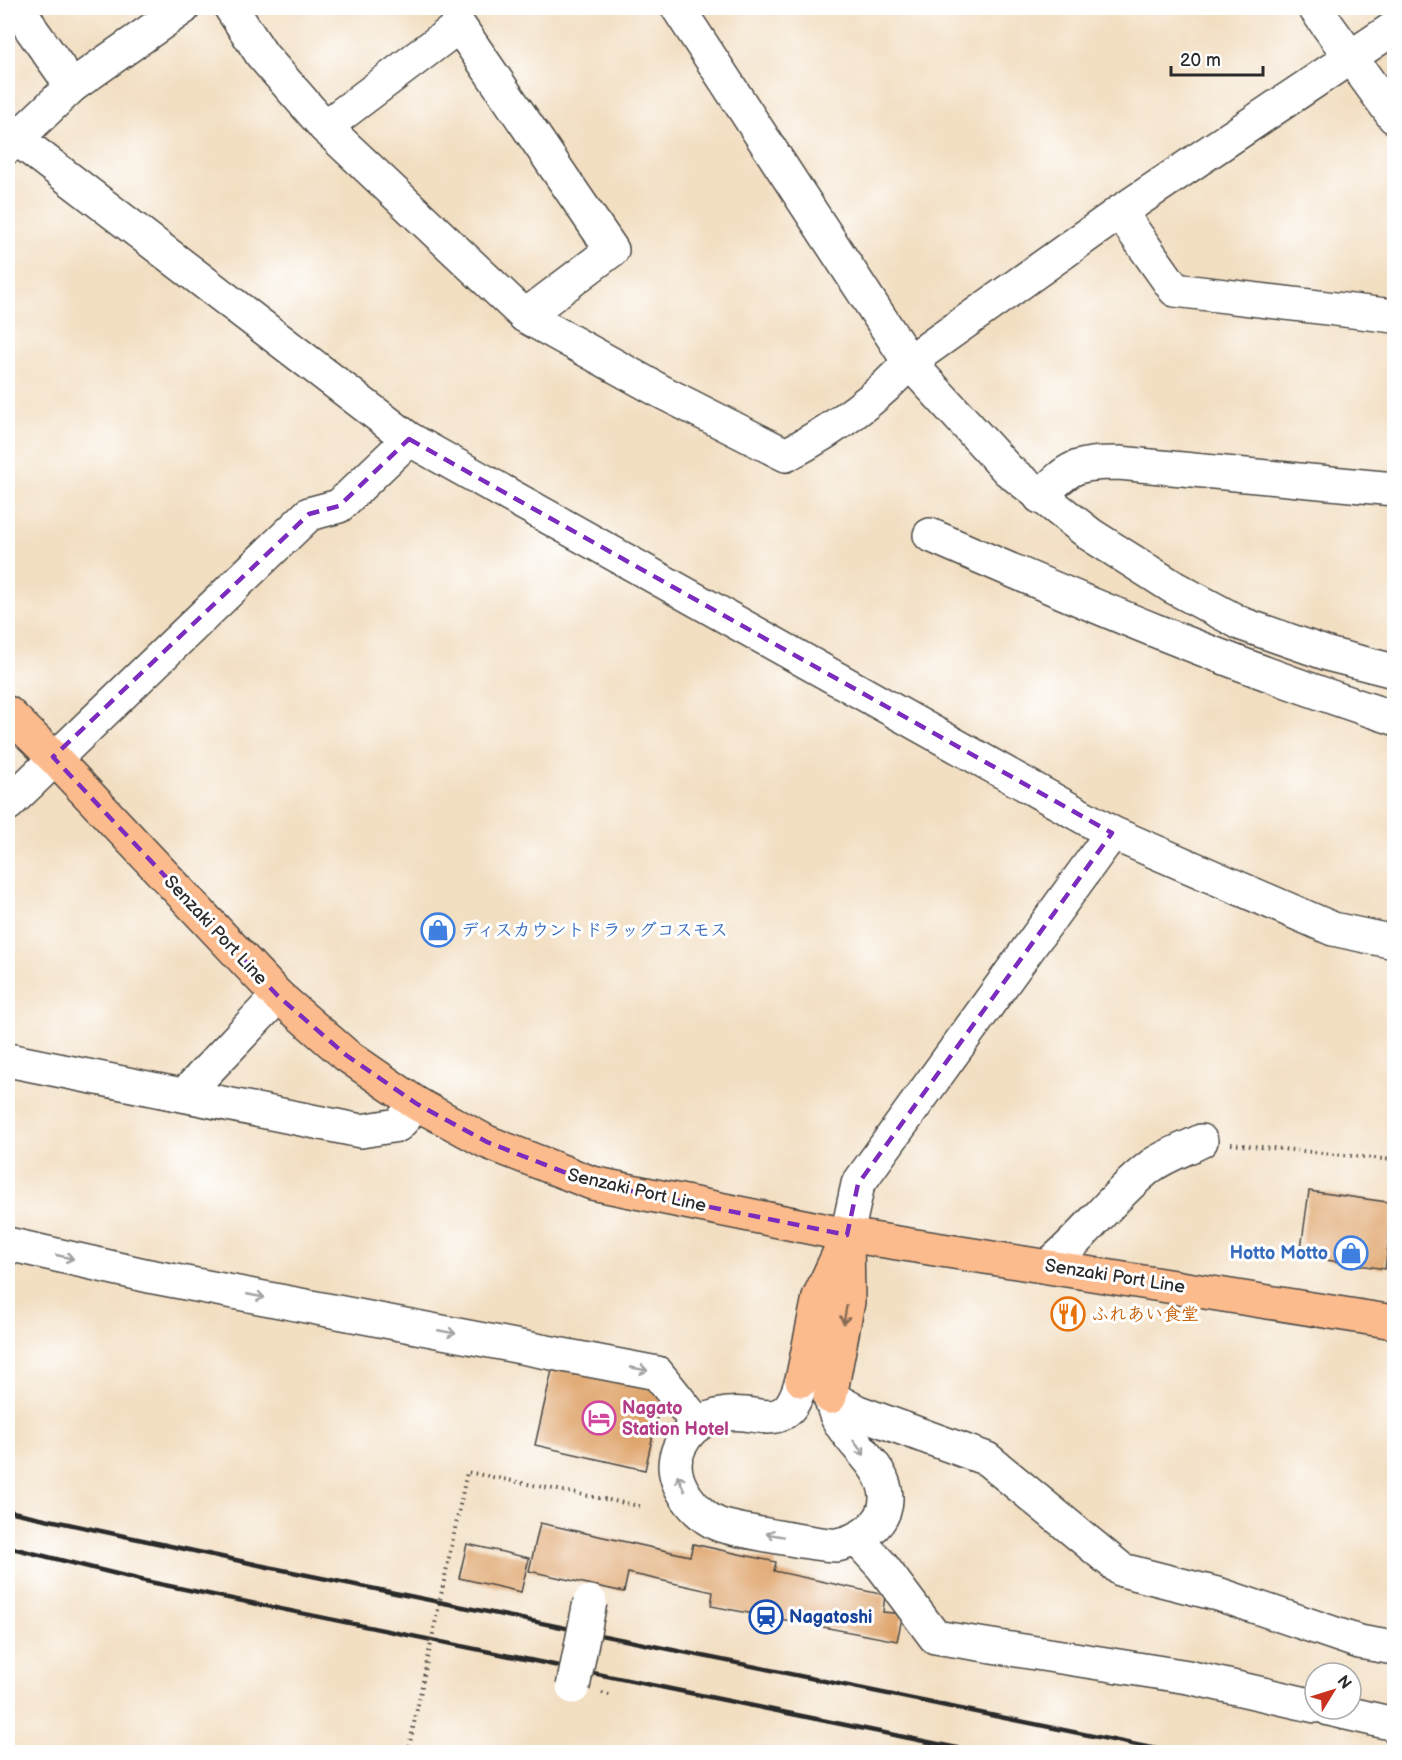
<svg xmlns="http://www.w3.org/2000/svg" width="1402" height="1760" font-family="'Balsamiq Sans','Klee One',sans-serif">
	<rect width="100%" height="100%" fill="#fff"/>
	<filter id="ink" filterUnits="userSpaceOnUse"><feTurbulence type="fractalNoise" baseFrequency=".0167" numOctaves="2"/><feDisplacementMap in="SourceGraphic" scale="12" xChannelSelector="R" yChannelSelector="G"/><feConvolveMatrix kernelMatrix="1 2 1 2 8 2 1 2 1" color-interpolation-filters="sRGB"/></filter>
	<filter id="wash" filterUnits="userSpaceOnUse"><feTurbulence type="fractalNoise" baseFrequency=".008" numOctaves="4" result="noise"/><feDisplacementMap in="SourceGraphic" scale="24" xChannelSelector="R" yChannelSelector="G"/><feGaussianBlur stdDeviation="1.35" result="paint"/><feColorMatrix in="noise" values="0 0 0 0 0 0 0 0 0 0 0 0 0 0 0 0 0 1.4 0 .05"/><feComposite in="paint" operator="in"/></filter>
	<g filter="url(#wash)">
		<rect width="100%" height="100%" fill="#f2dec1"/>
		<g id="blocks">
			<!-- building -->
			<g fill="#dea268">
				<path d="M1309,1191L1394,1203L1385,1269L1300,1256Z"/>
				<path d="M553,1366L663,1391L645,1470L535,1445Z"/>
				<path d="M540,1523L690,1556L693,1544L776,1562L774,1571L885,1595L883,1612L903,1614L897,1641L711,1606L713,1592L628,1573L624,1592L529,1571Z"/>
				<path d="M467,1544L529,1558L521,1592L459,1578Z"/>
			</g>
		</g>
	</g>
	<g filter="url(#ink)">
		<use href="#blocks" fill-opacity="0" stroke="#494642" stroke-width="1.5"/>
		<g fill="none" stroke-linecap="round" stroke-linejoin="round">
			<!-- minor casing -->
			<g stroke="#494642" stroke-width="36">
				<g id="minor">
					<path d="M20,8L32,30L72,86"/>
					<path d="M231,8L262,55L325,127L525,316L662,392L786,455C831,431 875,402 909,362L1120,212L1394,28"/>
					<path d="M678,8L909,362L1008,470L1091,535L1173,587L1242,624L1331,655L1394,671"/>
					<path d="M1315,8L1394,117"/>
					<path d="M325,127L459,26L612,250L525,316"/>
					<path d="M8,132L409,439L1112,833L1333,929L1394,942"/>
					<path d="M8,147L72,86L183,8"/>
					<path d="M1120,212L1175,290L1394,316"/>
					<path d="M1040,497C1070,466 1076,463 1119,463L1394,489"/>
					<path d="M930,535C1083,602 1236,667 1394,718"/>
					<path d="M8,804L309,514L339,506L409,439"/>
					<path d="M8,1060L361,1131L398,1125L417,1104"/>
					<path d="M184,1095L278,996"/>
					<path d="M847,1235L858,1184L1112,833"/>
					<path d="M8,1244L149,1276L657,1373L698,1424"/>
					<path d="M1049,1265C1086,1235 1113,1195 1151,1166C1165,1156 1185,1149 1201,1141"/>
					<path d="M802,1380C798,1392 794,1408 781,1414C770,1420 757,1415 745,1414C713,1411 685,1424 676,1457C670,1483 697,1517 720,1525C731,1529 828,1547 837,1545C858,1541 886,1525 886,1499C887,1468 851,1445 838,1419C834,1412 833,1404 830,1397"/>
					<path d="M830,1397L858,1412L987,1459L1122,1570L1221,1595L1359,1642L1394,1648"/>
					<path d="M857,1539L882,1566L935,1637L1188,1677L1315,1706"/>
					<path d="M1329,1709L1394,1724"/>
				</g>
			</g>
			<!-- major casing -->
			<g stroke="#494642" stroke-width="36">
				<g id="major">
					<path d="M8,713L53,757L278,996L346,1055L417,1104L487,1142L592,1183L847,1235L1394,1322"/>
					<path d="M802,1380L819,1297L843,1245"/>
					<path d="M830,1397L848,1302L847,1235"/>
				</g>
			</g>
			<!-- path -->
			<g stroke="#494642" stroke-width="4" stroke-dasharray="1.5 4.5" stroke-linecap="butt">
				<path d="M1231,1144L1394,1160"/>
				<path d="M609,1500L644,1507"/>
				<path d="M602,1693L613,1696"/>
			</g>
			<!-- minor -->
			<use href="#minor" stroke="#fff" stroke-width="33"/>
			<!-- major -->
			<use href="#major" stroke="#fbbb8d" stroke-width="33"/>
			<!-- rail -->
			<g stroke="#2b2b2b" stroke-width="4.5">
				<path d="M8,1511L268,1567L1171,1752"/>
				<path d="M8,1547L145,1581L977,1752"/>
			</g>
			<!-- minor-bridge casing -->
			<g stroke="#494642" stroke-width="36" stroke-linecap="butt">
				<path id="minor-bridge" d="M573,1687L590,1602"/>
			</g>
			<!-- path-bridge -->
			<path stroke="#494642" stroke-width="4" stroke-dasharray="1.5 4.5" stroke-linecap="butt" d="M408,1752L467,1472L609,1500"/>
			<!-- minor-bridge -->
			<use href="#minor-bridge" stroke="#fff" stroke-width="33"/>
		</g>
		<!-- one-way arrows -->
		<defs><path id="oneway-shaft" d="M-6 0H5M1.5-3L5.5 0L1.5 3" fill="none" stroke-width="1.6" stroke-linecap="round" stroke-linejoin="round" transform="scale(1.5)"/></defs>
		<g stroke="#a0a0a0">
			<use href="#oneway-shaft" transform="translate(65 1257) rotate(13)"/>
			<use href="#oneway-shaft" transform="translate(256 1296) rotate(11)"/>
			<use href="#oneway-shaft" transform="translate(447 1332) rotate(11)"/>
			<use href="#oneway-shaft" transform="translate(639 1369) rotate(11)"/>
			<use href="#oneway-shaft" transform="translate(859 1448) rotate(53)"/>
			<use href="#oneway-shaft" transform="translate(681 1483) rotate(-113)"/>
			<use href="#oneway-shaft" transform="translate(775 1535) rotate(-170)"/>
		</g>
		<use stroke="#896c57" href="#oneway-shaft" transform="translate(845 1315) rotate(100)"/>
	</g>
	<!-- marked area -->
	<path fill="none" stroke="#7b2cbf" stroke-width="4.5" stroke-dasharray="12 8" stroke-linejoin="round" d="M409,439L1112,833L858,1184L847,1235L592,1183L487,1142L417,1104L346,1055L278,996L53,757L309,514L339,506Z"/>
	<!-- icons -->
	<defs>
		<g id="shop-ring" transform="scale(1.725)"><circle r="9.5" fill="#fff" stroke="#3f7fe0" stroke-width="1.5"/><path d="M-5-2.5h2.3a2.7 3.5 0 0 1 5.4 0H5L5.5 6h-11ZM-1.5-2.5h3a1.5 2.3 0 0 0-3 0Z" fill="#3f7fe0"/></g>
		<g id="restaurant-ring" transform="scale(1.725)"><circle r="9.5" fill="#fff" stroke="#e8710a" stroke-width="1.5"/><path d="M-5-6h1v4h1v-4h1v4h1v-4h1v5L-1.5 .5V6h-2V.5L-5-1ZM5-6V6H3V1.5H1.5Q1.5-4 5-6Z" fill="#e8710a"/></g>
		<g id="hotel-ring" transform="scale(1.725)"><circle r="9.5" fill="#fff" stroke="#d1479c" stroke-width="1.5"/><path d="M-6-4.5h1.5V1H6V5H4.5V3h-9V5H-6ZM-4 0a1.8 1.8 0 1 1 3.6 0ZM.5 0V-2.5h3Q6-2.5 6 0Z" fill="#d1479c"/></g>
		<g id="station-ring" transform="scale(1.725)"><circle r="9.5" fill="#fff" stroke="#1a4fb4" stroke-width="1.5"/><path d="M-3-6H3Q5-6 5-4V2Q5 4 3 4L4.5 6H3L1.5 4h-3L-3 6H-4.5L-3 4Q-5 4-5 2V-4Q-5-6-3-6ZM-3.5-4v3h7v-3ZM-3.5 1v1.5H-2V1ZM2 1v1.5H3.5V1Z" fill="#1a4fb4"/></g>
	</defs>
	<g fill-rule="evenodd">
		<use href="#shop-ring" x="438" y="930"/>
		<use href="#shop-ring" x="1351" y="1253"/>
		<use href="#restaurant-ring" x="1068" y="1314"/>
		<use href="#hotel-ring" x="599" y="1418"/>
		<use href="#station-ring" x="766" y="1617"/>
	</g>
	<g text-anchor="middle" stroke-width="6" stroke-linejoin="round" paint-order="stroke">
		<!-- street labels -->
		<g font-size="18" fill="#2b2b2b" stroke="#fff">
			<text transform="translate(216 930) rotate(47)" y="6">Senzaki Port Line</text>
			<text transform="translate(637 1190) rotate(13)" y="6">Senzaki Port Line</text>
			<text transform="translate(1115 1276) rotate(9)" y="6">Senzaki Port Line</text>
		</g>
		<!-- shop labels -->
		<g font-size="18" font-weight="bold" fill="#366cbe" stroke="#fff" text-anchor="start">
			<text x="461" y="936">ディスカウントドラッグコスモス</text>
			<text x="1328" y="1259" text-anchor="end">Hotto Motto</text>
		</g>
		<!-- food labels -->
		<g font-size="18" font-weight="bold" fill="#c56008" stroke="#fff" text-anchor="start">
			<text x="1091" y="1320">ふれあい食堂</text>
		</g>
		<!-- hotel labels -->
		<g font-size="18" font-weight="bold" fill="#b23c85" stroke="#fff" text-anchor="start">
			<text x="622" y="1414">Nagato<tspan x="622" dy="21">Station Hotel</tspan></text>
		</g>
		<!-- transit labels -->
		<g font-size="18" font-weight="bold" fill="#164399" stroke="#fff" text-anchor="start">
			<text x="789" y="1623">Nagatoshi</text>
		</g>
	</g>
	<!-- margin -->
	<rect width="1402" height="1760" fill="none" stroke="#fff" stroke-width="30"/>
	<!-- north arrow -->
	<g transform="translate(1333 1691) rotate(52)"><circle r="28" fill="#ffffff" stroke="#aaaaaa" stroke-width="1.5"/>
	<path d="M0-4.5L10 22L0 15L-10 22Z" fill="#c8321e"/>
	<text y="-9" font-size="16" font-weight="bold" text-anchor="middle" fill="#2b2b2b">N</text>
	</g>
	<!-- scale -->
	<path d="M1171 66v9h92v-9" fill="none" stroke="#2b2b2b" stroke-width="3"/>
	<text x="1180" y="66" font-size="18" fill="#2b2b2b" stroke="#ffffff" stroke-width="4.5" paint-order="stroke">20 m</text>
</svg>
